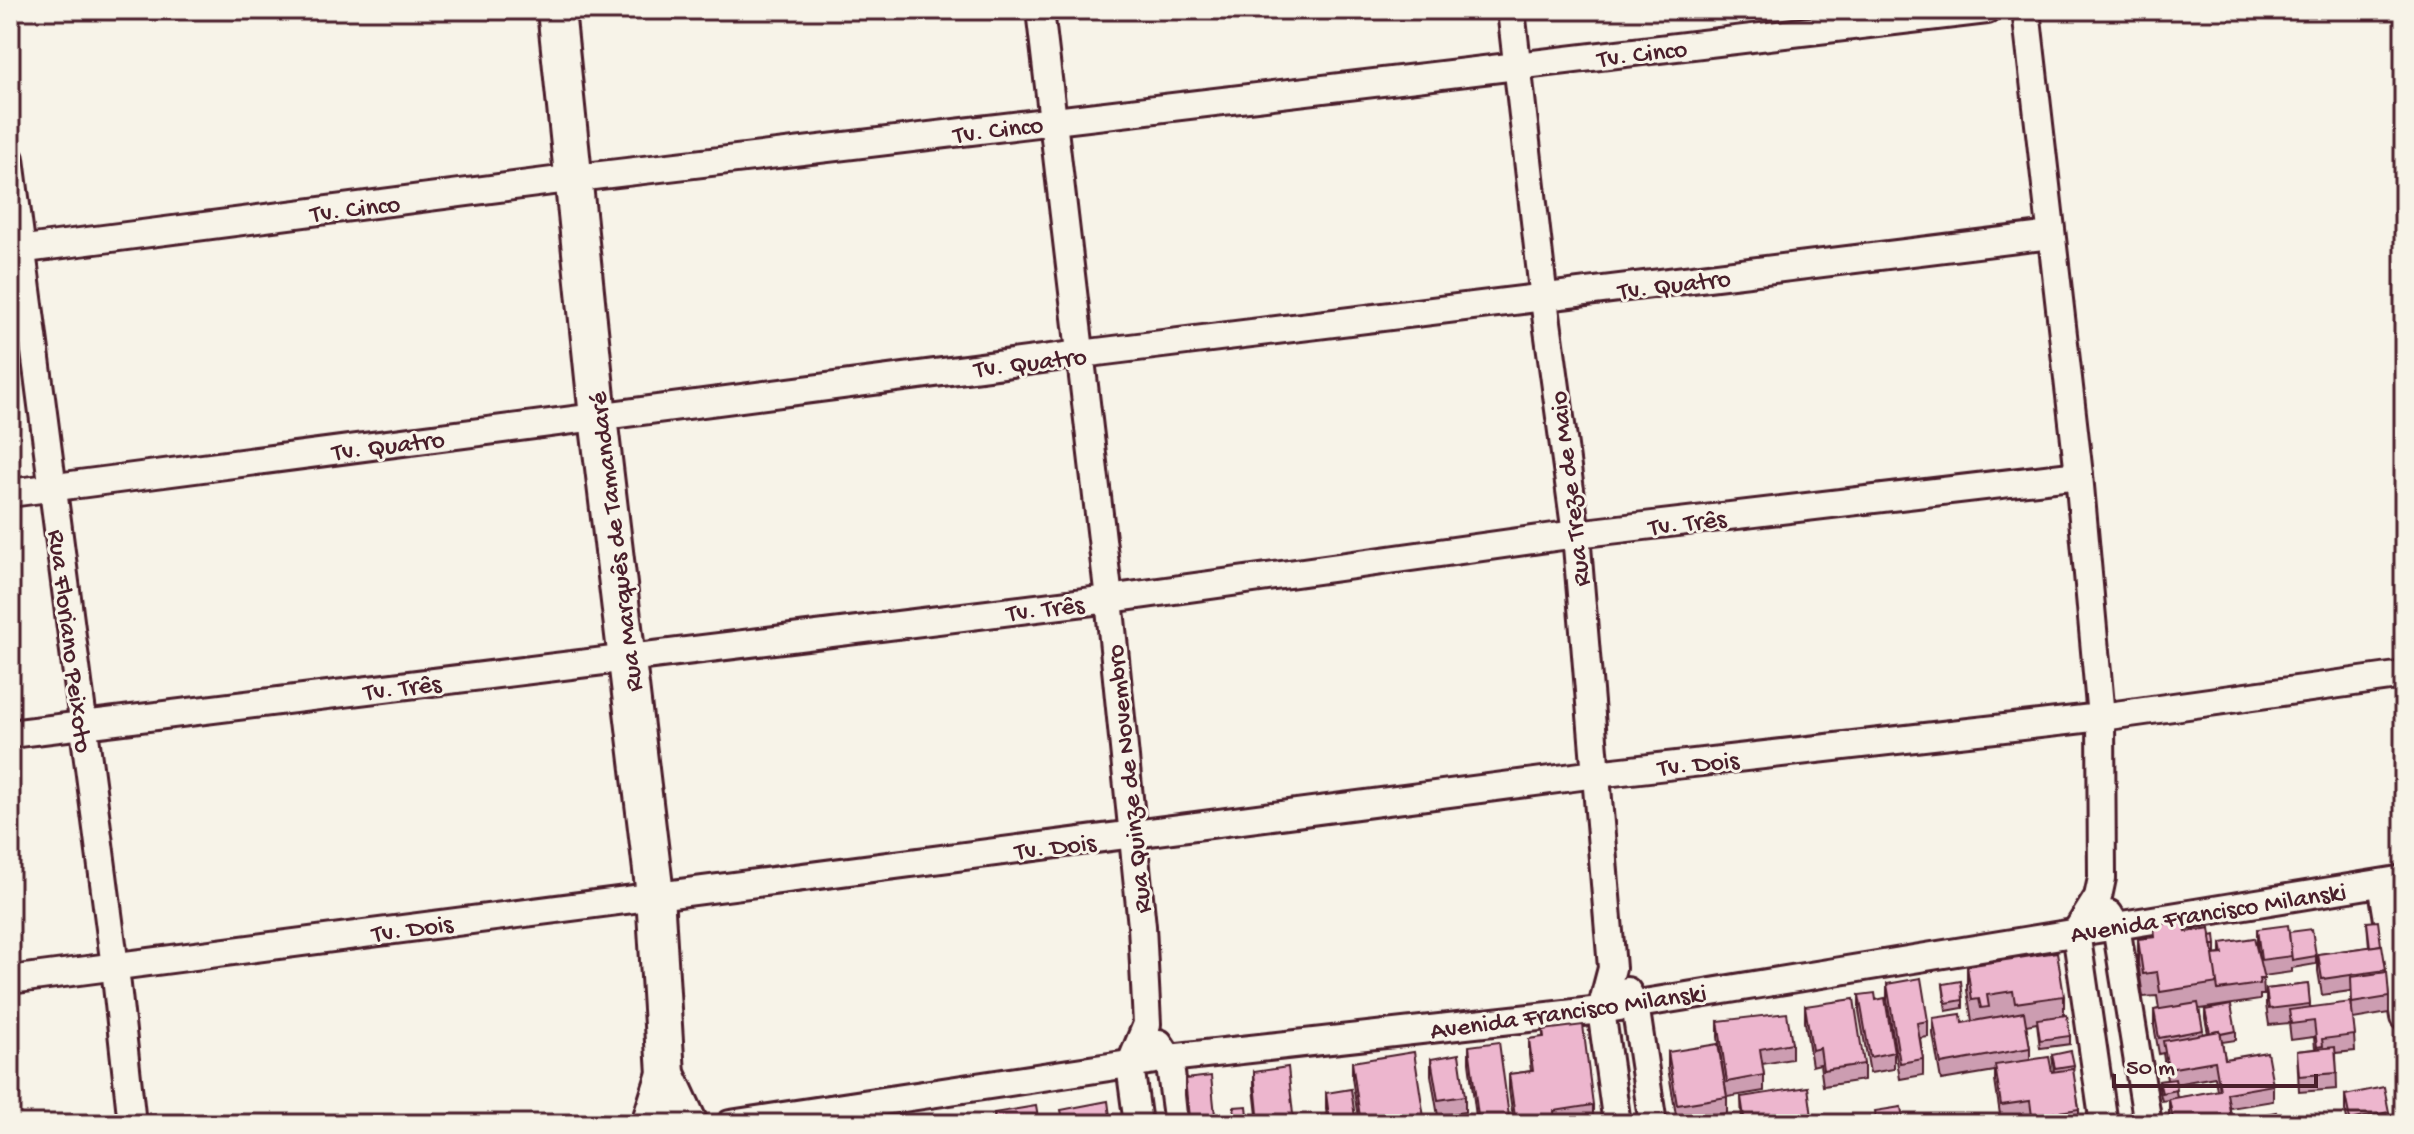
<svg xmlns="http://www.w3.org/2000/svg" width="2414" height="1134" font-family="'Gochi Hand',sans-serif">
	<rect width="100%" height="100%" fill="#f7f3e8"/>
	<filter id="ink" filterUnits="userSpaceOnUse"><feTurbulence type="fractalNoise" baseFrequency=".0125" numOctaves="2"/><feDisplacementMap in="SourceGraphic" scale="16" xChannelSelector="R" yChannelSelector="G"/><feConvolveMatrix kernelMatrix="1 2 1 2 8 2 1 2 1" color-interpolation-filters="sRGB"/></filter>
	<g filter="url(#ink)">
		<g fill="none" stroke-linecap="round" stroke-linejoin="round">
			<!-- street casing -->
			<g stroke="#4a1f2b" stroke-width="32">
				<g id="street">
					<path d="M1040,10L1109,599L1142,926L1147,1024L1130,1065L1138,1124"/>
					<path d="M1511,10L1544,300L1576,534L1612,968L1601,1010L1617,1124"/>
					<path d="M2026,10L2079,475L2101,717L2102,878L2098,897L2076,932L2104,1124"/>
					<path d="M10,159L115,967L132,1124"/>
					<path d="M10,251L576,178L1987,10"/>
					<path d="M10,493L1081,354L2051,235"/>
					<path d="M10,734L1109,599L1576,534L2079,475"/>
					<path d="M2382,883L2404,1017"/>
					<path d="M2109,914L2116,926L2148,1124"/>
					<path d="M10,980L1596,774L2101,717L2404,675"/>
					<path d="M1627,991L1635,1004L1653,1124"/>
					<path d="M1159,1043L1169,1058L1178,1124"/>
					<path d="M730,1124L1169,1058L1601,1010L2404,879"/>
				</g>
			</g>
			<!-- secondary casing -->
			<g stroke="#4a1f2b" stroke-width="42">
				<g id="secondary">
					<path d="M556,10L598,417L655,895L666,1074L689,1124"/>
					<path d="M650,1124L666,1074"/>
				</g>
			</g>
			<!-- street -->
			<use href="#street" stroke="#f7f3e8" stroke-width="26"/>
			<!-- secondary -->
			<use href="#secondary" stroke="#f7f3e8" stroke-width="36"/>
		</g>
		<!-- wall -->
		<g fill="#cc9db1" stroke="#4a1f2b" stroke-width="2" fill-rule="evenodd">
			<path d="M2367,922L2386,970L2389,997V1013L2353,1019L2355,1051L2336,1053L2337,1089L2299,1092L2297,1051L2315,1049L2314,1037L2291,1040L2289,1023L2269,1025L2266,1005V989L2308,984L2310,1007L2352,1012L2351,991L2322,995L2318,971V954L2369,947Z"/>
			<path d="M2154,925L2211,936L2216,945V955L2221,954V943L2259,959L2257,945V929L2289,932L2316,956V964L2292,968V972L2263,976L2264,995H2260V1000L2199,1009L2203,1034L2208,1033L2205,1018V1010L2236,1031V1040L2222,1042L2225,1059L2273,1085V1101L2230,1108L2231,1122L2279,1124H2171L2169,1115V1100L2162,1101L2159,1089V1081L2167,1080L2163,1053L2159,1054L2154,1026V1010L2159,1009L2157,996L2143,997L2138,963V939L2154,937ZM2215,1077L2217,1091L2177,1098L2175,1084Z"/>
			<path d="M1967,966L2064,996V1015L2070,1036V1044L2040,1048L2037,1023L2026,1025L2030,1048V1060L2052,1072H2054L2052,1055L2074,1065L2073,1073L2079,1109V1124H2031L2030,1117L2001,1121L1995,1081V1071L1941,1080L1933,1034V1018L1962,1023L1972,1021L1967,990Z"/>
			<path d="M1887,984L1928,1021V1037L1920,1038L1923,1059V1075L1900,1079L1887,1000Z"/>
			<path d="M1943,984L1963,1000V1008L1946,1011Z"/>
			<path d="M1859,995L1876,1000L1894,1052V1069L1870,1073L1859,1011Z"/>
			<path d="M1805,1006L1864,1064V1080L1823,1086L1820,1064L1812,1066L1805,1022Z"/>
			<path d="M1718,1021L1792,1043V1059L1762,1064L1764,1075V1091L1727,1097V1113L1677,1121L1668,1068V1052L1726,1093L1718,1037Z"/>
			<path d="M1543,1030L1593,1105V1121L1575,1124H1514L1509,1090V1074L1531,1071L1529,1055V1039L1543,1037Z"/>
			<path d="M1469,1046L1510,1124H1477L1469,1062Z"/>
			<path d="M1431,1059L1465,1096V1112L1438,1116L1431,1075Z"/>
			<path d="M1352,1062L1425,1124H1359L1352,1078Z"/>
			<path d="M1254,1072L1294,1124H1258L1254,1088Z"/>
			<path d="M1185,1079L1215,1115L1249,1124H1188L1185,1095Z"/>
			<path d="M1326,1093L1356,1124H1328L1326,1109Z"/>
			<path d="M2345,1095L2389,1112V1124H2348L2345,1111Z"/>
			<path d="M1741,1097L1813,1124H1742Z"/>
		</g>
		<!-- building -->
		<g fill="#edb6ce" stroke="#4a1f2b" stroke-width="2">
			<path d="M2184,921L2186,932L2210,928L2218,983L2160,992L2157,972L2143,974L2138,939L2155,937L2154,925Z"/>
			<path d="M2378,921L2381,945L2370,947L2367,922Z"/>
			<path d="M2288,925L2292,956L2261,960L2257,929Z"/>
			<path d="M2312,929L2316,956L2292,960L2289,932Z"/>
			<path d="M2215,935L2216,945H2212L2211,936Z"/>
			<path d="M2254,938L2264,979H2259L2260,984L2218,990L2213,955L2223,954L2221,943Z"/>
			<path d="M2382,945L2386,970L2322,979L2318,954Z"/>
			<path d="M2057,952L2064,996L2015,1003L2013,991L1987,995L1989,1007L1981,1008L1979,999L1972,1000L1967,966Z"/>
			<path d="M2387,972L2389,997L2352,1003L2351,977Z"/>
			<path d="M1921,978L1928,1021L1917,1023L1923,1059L1900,1063L1887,984Z"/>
			<path d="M1961,981L1963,1000L1946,1003L1943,984Z"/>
			<path d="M2308,984L2310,1004L2269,1009L2266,989Z"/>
			<path d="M1875,993L1876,1000L1885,998L1894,1052L1870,1057L1859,995Z"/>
			<path d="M1854,999L1864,1064L1823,1070L1820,1048L1812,1050L1805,1006Z"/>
			<path d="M2351,1002L2355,1035L2322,1039L2323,1046L2317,1047L2314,1021L2291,1024L2289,1010Z"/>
			<path d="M2198,1003L2203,1030L2159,1038L2154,1010Z"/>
			<path d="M2231,1005L2236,1031L2221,1034L2220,1031L2210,1033L2205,1010Z"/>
			<path d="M2024,1012L2030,1048L1941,1064L1933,1018L1961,1014L1962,1023Z"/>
			<path d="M1787,1013L1792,1043L1760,1049L1764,1075L1727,1082L1718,1021Z"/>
			<path d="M2067,1015L2070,1036L2040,1040L2037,1019Z"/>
			<path d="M1583,1025L1593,1105L1554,1111L1555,1122L1544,1124H1516L1509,1074L1533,1071L1529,1039L1544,1037L1543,1030Z"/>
			<path d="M2220,1031L2225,1059L2267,1052L2273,1085L2227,1093L2231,1118L2194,1124H2174L2169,1099L2220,1090L2215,1061L2168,1069L2163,1041Z"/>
			<path d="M1499,1042L1510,1124H1479L1469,1046Z"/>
			<path d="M1718,1044L1727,1097L1677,1105L1668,1052Z"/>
			<path d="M2335,1047L2337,1073L2299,1076L2297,1051Z"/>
			<path d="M2071,1051L2074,1065L2055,1068L2052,1055Z"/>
			<path d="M1414,1052L1425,1124H1361L1352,1062Z"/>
			<path d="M1459,1054L1465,1096L1438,1100L1431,1059Z"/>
			<path d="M2049,1057L2052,1072L2073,1069L2079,1109L2032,1116L2030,1101L2001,1105L1995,1065Z"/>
			<path d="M1288,1067L1294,1124H1259L1254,1072Z"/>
			<path d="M1211,1076L1215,1115L1235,1114L1234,1107L1247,1106L1249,1124H1203V1117L1189,1118L1185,1079Z"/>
			<path d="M2175,1079L2177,1090L2162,1093L2159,1081Z"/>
			<path d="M1808,1087L1813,1124H1745L1741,1097Z"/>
			<path d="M2384,1087L2389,1112L2350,1120L2345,1095Z"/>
			<path d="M1351,1089L1356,1124H1330L1326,1093Z"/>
			<path d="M1108,1101L1111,1124H1064L1061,1110Z"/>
			<path d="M1036,1106L1039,1124H995L994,1113Z"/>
			<path d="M1901,1107L1904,1124H1877L1875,1111Z"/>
			<path d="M2276,1112L2279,1124H2220Z"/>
			<path d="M931,1116L932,1124H921L920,1117Z"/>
			<path d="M969,1116L970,1124H950L949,1118Z"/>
		</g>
	</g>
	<g text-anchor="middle" stroke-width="6" stroke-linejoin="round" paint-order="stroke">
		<!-- street labels -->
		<g font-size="26" fill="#4a1f2b" stroke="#f7f3e8">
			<text transform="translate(1642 52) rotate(-7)" y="9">Tv. Cinco</text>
			<text transform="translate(998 128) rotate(-7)" y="9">Tv. Cinco</text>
			<text transform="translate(355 207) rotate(-7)" y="9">Tv. Cinco</text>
			<text transform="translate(1674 283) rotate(-7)" y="9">Tv. Quatro</text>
			<text transform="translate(1030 361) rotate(-7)" y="9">Tv. Quatro</text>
			<text transform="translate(388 444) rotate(-7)" y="9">Tv. Quatro</text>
			<text transform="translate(1568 489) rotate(-97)" y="9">Rua Treze de Maio</text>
			<text transform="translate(1687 521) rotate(-7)" y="9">Tv. Três</text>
			<text transform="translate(614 542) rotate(-97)" y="9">Rua Marquês de Tamandaré</text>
			<text transform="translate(1045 607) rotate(-7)" y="9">Tv. Três</text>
			<text transform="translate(72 641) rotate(83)" y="9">Rua Floriano Peixoto</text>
			<text transform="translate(402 686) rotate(-7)" y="9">Tv. Três</text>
			<text transform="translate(1698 762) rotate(-6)" y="9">Tv. Dois</text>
			<text transform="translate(1127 779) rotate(-96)" y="9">Rua Quinze de Novembro</text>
			<text transform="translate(1055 845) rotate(-7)" y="9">Tv. Dois</text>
			<text transform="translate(2208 911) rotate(-9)" y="9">Avenida Francisco Milanski</text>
			<text transform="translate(412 927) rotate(-8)" y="9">Tv. Dois</text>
			<text transform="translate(1568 1010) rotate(-8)" y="9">Avenida Francisco Milanski</text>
		</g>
	</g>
	<!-- margin -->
	<rect width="2414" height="1134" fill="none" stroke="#f7f3e8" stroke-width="40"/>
	<rect x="20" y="20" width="2374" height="1094" fill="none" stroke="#4a1f2b" stroke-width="3" filter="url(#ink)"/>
	<!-- scale -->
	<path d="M2114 1074v12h202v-12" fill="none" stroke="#4a1f2b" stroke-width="4"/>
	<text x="2126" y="1074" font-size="24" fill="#4a1f2b" stroke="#f7f3e8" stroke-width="6" paint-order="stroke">50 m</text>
</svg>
